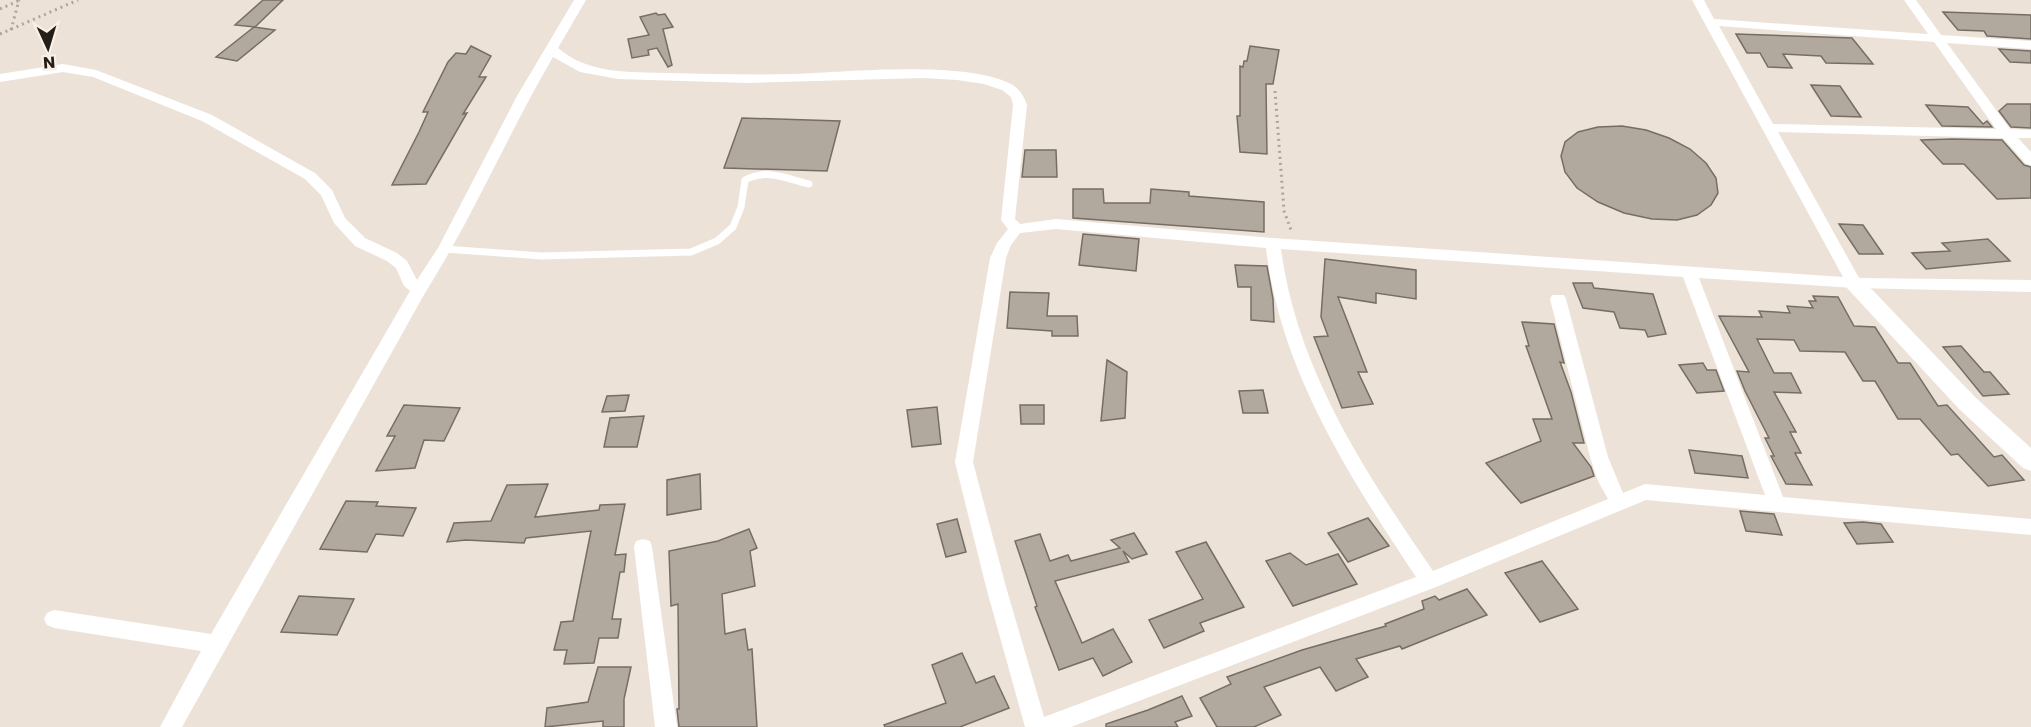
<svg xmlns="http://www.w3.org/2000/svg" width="2031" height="727" font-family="Poppins,sans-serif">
	<rect width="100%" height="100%" fill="#ece2d8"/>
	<!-- building -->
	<g fill="#b1a89e" stroke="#766e65" stroke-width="1.5">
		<path d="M263,0H283L255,27L235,25Z"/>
		<path d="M1943,12L2031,15V39L1987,36L1984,31L1958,30Z"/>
		<path d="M656,13L658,15L665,14L673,27L663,29L672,65L668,67L657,48L648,50L649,55L632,58L628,39L649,35L640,17Z"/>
		<path d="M254,27L275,30L237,61L216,57Z"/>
		<path d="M1736,34L1852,38L1873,64L1826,63L1821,56L1783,54L1792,68L1768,67L1760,53H1747Z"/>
		<path d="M471,46L491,56L479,77H486L463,114L467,113L426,184L392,185L419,132L428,112H423L448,62L456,53L466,54Z"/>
		<path d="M1250,46L1279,50L1273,84H1266L1267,154L1240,152L1237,116H1240V66L1243,67L1244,61H1247Z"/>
		<path d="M1999,49L2031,51V63L2010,62Z"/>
		<path d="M1811,85L1840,86L1861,117L1831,116Z"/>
		<path d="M2007,104H2031V128L2011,127L1999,111Z"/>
		<path d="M1926,105L1968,107L1983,124L1987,121L1992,127L1942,126Z"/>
		<path d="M742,118L840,121L827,171L724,168Z"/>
		<path d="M1622,126L1646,130L1669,138L1690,149L1706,163L1716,178L1718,193L1711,205L1697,215L1677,220L1652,219L1624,213L1598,202L1577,188L1565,172L1561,156L1565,142L1578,132L1598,127Z"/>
		<path d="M1952,139L2002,140L2024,165L2031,167V198L1997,199L1964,164H1943L1921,140Z"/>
		<path d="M1025,150H1056L1057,177H1022Z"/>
		<path d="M1073,189H1103L1104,203H1150L1151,189L1189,192V196L1264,202V232L1073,218Z"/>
		<path d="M1839,224L1863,225L1883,254H1859Z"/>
		<path d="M1083,234L1139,239L1136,271L1079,265Z"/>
		<path d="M1988,239L2010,261L1926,269L1912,253L1950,251L1942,243Z"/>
		<path d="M1325,259L1416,270V299L1376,293V303L1338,297L1367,372H1358L1373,404L1342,408L1314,337L1328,336L1321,317Z"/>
		<path d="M1235,265L1267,266L1273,299L1274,322L1251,320V287H1238Z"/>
		<path d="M1573,283H1592L1594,288L1653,294L1666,334L1648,337L1645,330L1620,328L1614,312L1583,308Z"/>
		<path d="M1010,292L1049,293L1047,316H1077L1078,336H1052V331L1007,328Z"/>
		<path d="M1813,296L1838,297L1854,326L1875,327L1898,363H1910L1938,406L1947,405L1994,457L2002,455L2024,480L1988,486L1958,454L1951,455L1920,419H1898L1875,381H1863L1845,352L1800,351L1794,340L1757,339L1774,373H1791L1801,393L1774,392L1796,432H1790L1801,453H1795L1812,485L1786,484L1771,456H1774L1765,438H1769L1745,391L1737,371L1749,372L1719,316L1762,317L1759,311L1790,313L1787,306L1813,308L1809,301H1816Z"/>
		<path d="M1522,322L1554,324L1564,363L1560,362L1571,392L1584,443H1573L1591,467L1594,476L1521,503L1486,463L1541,441L1533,419H1552L1526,346H1529Z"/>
		<path d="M1961,346L1984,372H1990L2009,394L1983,396L1943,347Z"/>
		<path d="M1107,360L1127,372L1125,418L1101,421Z"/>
		<path d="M1703,363L1707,370H1716L1724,391L1697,393L1679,365Z"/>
		<path d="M1263,390L1268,413H1243L1239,391Z"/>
		<path d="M629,395L625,411L602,412L607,396Z"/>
		<path d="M404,405L460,408L444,441L424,440L415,468L376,471L395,436H387Z"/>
		<path d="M1020,405H1044V424H1021Z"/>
		<path d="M937,407L941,444L912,447L907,410Z"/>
		<path d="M644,416L637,447H604L610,418Z"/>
		<path d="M1689,450L1742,456L1748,478L1695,473Z"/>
		<path d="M700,474L701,509L667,515V480Z"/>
		<path d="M548,484L535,517L599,510L600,505L625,504L615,555L626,554L624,572H620L612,619H621L618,638H599L594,663L564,664L567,650H554L561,622L573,621L591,531L526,538L524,543L466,540L447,542L454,523L491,521L507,485Z"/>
		<path d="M346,501L378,502L376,506L416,508L403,536L376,534L367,552L320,549Z"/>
		<path d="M1740,511L1774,514L1782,535L1746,531Z"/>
		<path d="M1368,518L1389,546L1348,562L1328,533Z"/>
		<path d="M957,519L966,552L946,557L937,524Z"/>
		<path d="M1863,522L1881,524L1893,542L1857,544L1844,523Z"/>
		<path d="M749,529L757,548L750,551L755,586L722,594L725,634L745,629L748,650L752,649L757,727H679L677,709H679L678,604L671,606L669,551L718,541Z"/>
		<path d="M1134,533L1147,554L1132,559L1123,551L1129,562L1055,581L1082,643L1113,629L1132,662L1103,676L1093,658L1059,670L1035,607L1037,606L1015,541L1040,534L1050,561L1068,555L1071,561L1120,548L1111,540Z"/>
		<path d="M1206,542L1244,607L1200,623L1204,631L1164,648L1149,620L1203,599L1176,552Z"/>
		<path d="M1290,553L1306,565L1338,554L1357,584L1293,606L1266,561Z"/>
		<path d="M1542,561L1578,609L1540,622L1505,573Z"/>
		<path d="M1467,589L1487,615L1402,649L1400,646L1356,659L1368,677L1336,691L1320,667L1264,687L1281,715L1254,727H1217L1200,698L1231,684L1227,677L1302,650L1386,626L1385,624L1424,609L1422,601L1435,596L1439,600Z"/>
		<path d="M299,596L354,599L337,635L281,632Z"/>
		<path d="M962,653L976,683L994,676L1009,708L960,727H885L884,725L946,703L932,665Z"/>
		<path d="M598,667H631L624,699V727H603V721L545,727L547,708L588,702Z"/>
		<path d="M1182,696L1192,716L1175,722L1178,727H1106V724L1148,710Z"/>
	</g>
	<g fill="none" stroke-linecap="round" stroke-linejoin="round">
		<!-- path -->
		<g stroke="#ada59d" stroke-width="3" stroke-dasharray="2 4" stroke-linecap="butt">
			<path d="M0,9L18,1"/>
			<path d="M11,30L19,0"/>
			<path d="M0,34L78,0"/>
			<path d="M1275,91L1284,211L1291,230"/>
		</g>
		<!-- service -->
		<path stroke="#fff" stroke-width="7" d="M445,249L541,256L691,252L717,241L733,227L741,207L745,180C765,168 788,179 809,184"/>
		<!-- minor -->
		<g fill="#fff" fill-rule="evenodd">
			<path d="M574,0H586L558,48C588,74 629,72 666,73C709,74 751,75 794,74C848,72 964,60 1011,84C1020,89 1024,96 1027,105L1015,219L1020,224L1056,219L1273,238L1843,277L1692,0H1704L1714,19L1928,34L1904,0H1916L1941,35L2031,41V49L1947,43L2010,129L2031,130V138H2018L2031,152V165L2026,164L2003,138L1778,132L1859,278L2031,280V292L1854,288L1699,278L1783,497L2031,519V535L1646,500L1436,587L1071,727H1025L986,587L955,462L990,258L997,243L1008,229L1001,220L1013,105L1011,97L1002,90L984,84L957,80L923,78L748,83L618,79L580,72L553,57C508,134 473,217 425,293L182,727H160L201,651L54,628L47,625L44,619L47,613L54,610L211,634L410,291L404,286L396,268L387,261L355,246L334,223L321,195L305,179L202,121L93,77L63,72L0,82V74L63,64L96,70L212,115L315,173L332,190L345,218L365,238L397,253L407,261L417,280L438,248L517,96ZM1719,26L1934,42L1996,129L1773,124ZM1056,229L1266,248C1280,370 1349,476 1416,577L1044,717L1006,587L973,462L1006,258L1011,245L1020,233ZM1281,249L1683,277L1765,495L1645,484L1623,493L1608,457L1566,299L1564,295H1552L1550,299L1590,457L1598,481L1608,499L1433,571C1365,472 1297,370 1281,249Z"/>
			<path d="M643,539L650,541L652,547L677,727H655L634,547L636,541Z"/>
		</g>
		<!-- tertiary -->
		<path fill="#fff" fill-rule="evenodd" d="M1854,276L1861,278L1975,397L2031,448V471L2023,468L1959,409L1847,288L1844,283L1847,278Z"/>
	</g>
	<!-- north arrow -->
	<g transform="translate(48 48) rotate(176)" stroke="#faf0e5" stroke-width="4.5" paint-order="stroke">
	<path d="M0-4.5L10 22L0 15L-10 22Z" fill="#221f1b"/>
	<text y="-9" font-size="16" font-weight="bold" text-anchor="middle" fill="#221f1b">N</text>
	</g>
</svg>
